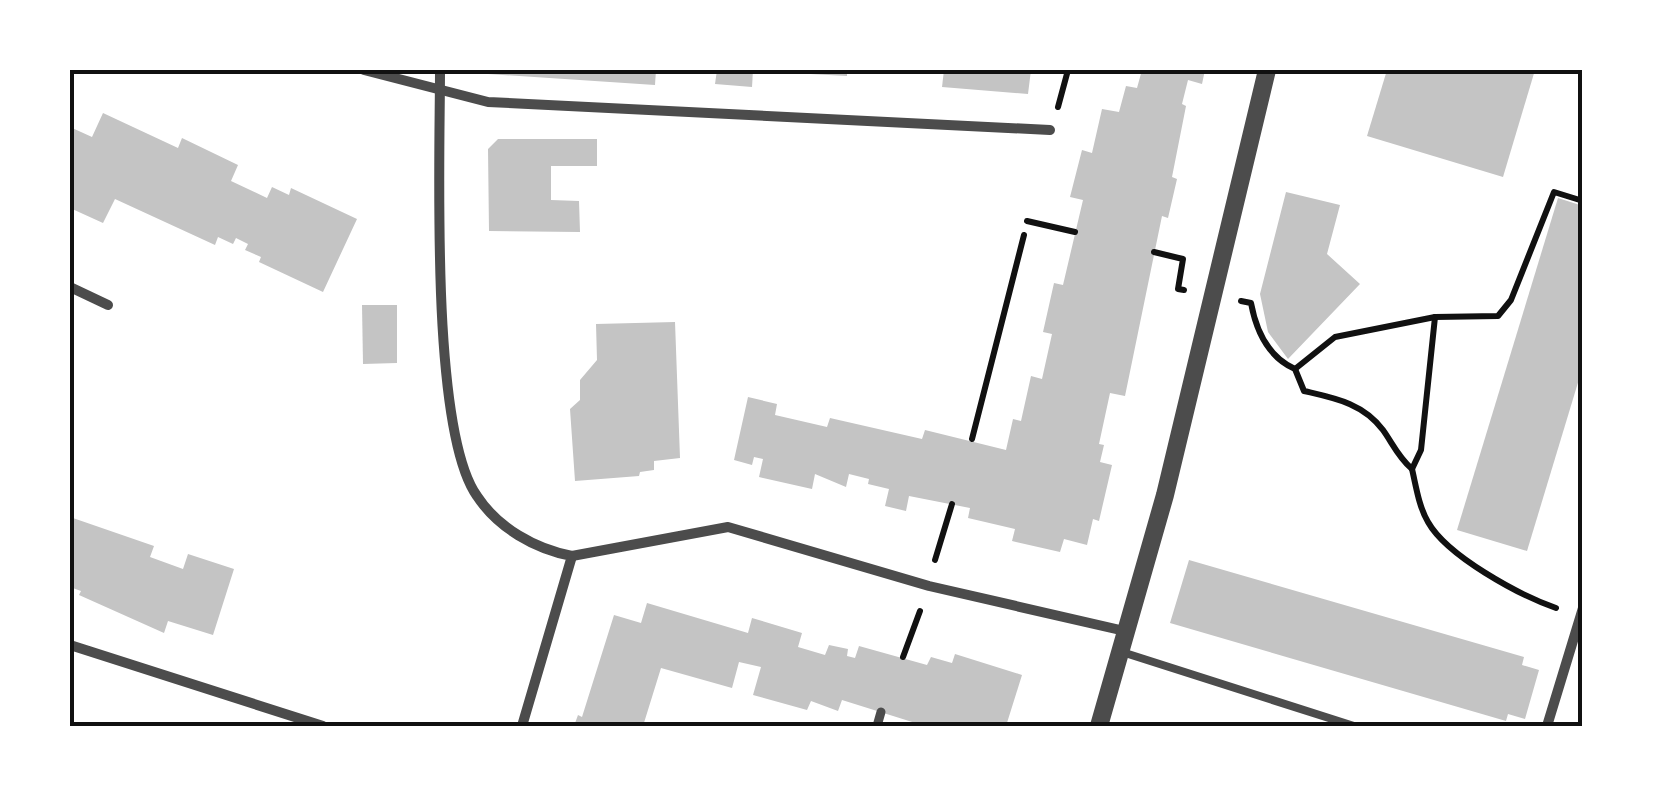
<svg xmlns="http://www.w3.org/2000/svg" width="1653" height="796" font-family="'Golos Text',sans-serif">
	<rect width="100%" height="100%" fill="#fff"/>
	<!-- building -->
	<g fill="#c4c4c4">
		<path d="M488,70H656L655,85L488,74Z"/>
		<path d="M717,70H753L752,87L715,84Z"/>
		<path d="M811,70H847V76L810,74Z"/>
		<path d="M944,70H1031L1028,94L942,87Z"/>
		<path d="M1142,70H1205L1202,84L1188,80L1182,104L1186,106L1172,177L1177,179L1168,218L1162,216L1125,396L1110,393L1099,444L1104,445L1100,462L1112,465L1099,521L1093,519L1087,545L1064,539L1060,552L1012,541L1015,529L968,518L970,508L909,496L906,511L885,506L889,489L868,484L869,479L849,474L846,487L815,474L812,489L759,477L763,459L754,457L752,465L734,460L748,397L777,404L775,415L827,427L830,418L922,439L925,430L1006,450L1013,419L1021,421L1031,376L1042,379L1052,334L1043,332L1054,283L1063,285L1083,200L1070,197L1082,150L1092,153L1102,109L1119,112L1126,86L1137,88Z"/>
		<path d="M1387,70H1535L1503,177L1367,136Z"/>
		<path d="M103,113L178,148L182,138L238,165L231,181L267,198L272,187L289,195L291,188L357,219L323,292L259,262L261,257L245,250L248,244L236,238L233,244L218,237L215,245L115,199L103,223L70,208V127L92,137Z"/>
		<path d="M498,139H597V166H551V200L579,201L580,232L489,231L488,149Z"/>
		<path d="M1286,192L1340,205L1327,254L1360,284L1288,359L1268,332L1260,294Z"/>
		<path d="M1558,198L1583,206V366L1527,551L1457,530Z"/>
		<path d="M362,305H397V363L363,364Z"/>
		<path d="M675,322L680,458L654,461V470L640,472L639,476L575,481L570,409L580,400V380L597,360L596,324Z"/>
		<path d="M70,517L154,546L150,557L183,569L188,554L234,569L213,635L168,621L164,633L79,595L81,591L70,587Z"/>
		<path d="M1189,560L1524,657L1522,665L1539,670L1525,719L1508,714L1506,721L1170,623Z"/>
		<path d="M647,603L748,633L752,618L802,633L798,647L825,655L829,645L848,649L847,656L855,658L859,646L927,665L931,657L952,663L955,654L1022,675L1006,726H925L842,700L838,711L811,701L807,710L753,695L761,667L739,662L732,688L661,668L643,726H574L578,715L582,717L614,615L641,623Z"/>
	</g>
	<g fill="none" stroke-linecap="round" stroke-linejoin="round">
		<!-- path -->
		<g stroke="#111" stroke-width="6">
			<path d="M1058,107L1068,70"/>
			<path d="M1027,221L1075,232"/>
			<path d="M1154,252L1183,259L1178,289L1184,290"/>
			<path d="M1241,301L1251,303C1256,330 1268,357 1295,369L1304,391C1334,398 1363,403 1383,430C1393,444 1398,457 1412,469"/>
			<path d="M1435,317L1421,450L1412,469C1416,486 1419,507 1428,522C1447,556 1519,595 1556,608"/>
			<path d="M1295,369L1335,337L1435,317L1498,316L1511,300L1554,192L1583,201"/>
			<path d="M972,439L1024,235"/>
			<path d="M935,560L952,504"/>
			<path d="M903,657L920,611"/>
		</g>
		<!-- service -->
		<path stroke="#4c4c4c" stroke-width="8" d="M1122,652L1354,726"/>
		<!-- pedestrian -->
		<path stroke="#4c4c4c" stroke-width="9" d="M877,726L881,712"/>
		<!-- minor -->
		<g stroke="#4c4c4c" stroke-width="10">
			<path d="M364,70L488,102L1050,130"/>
			<path d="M440,70C440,160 430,430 477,496C498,528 535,549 572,556L522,726"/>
			<path d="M70,287L108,305"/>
			<path d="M572,556L728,527L929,586L1129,632"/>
			<path d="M70,645L323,726"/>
			<path d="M1547,726L1583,608"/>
		</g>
		<!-- tertiary -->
		<path stroke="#4c4c4c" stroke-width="18" d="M1099,726L1165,495L1267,70"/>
	</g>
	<!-- border -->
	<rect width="1653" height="796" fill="none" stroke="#ffffff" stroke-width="145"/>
	<rect x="72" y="72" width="1508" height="652" fill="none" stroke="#111" stroke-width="4"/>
</svg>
